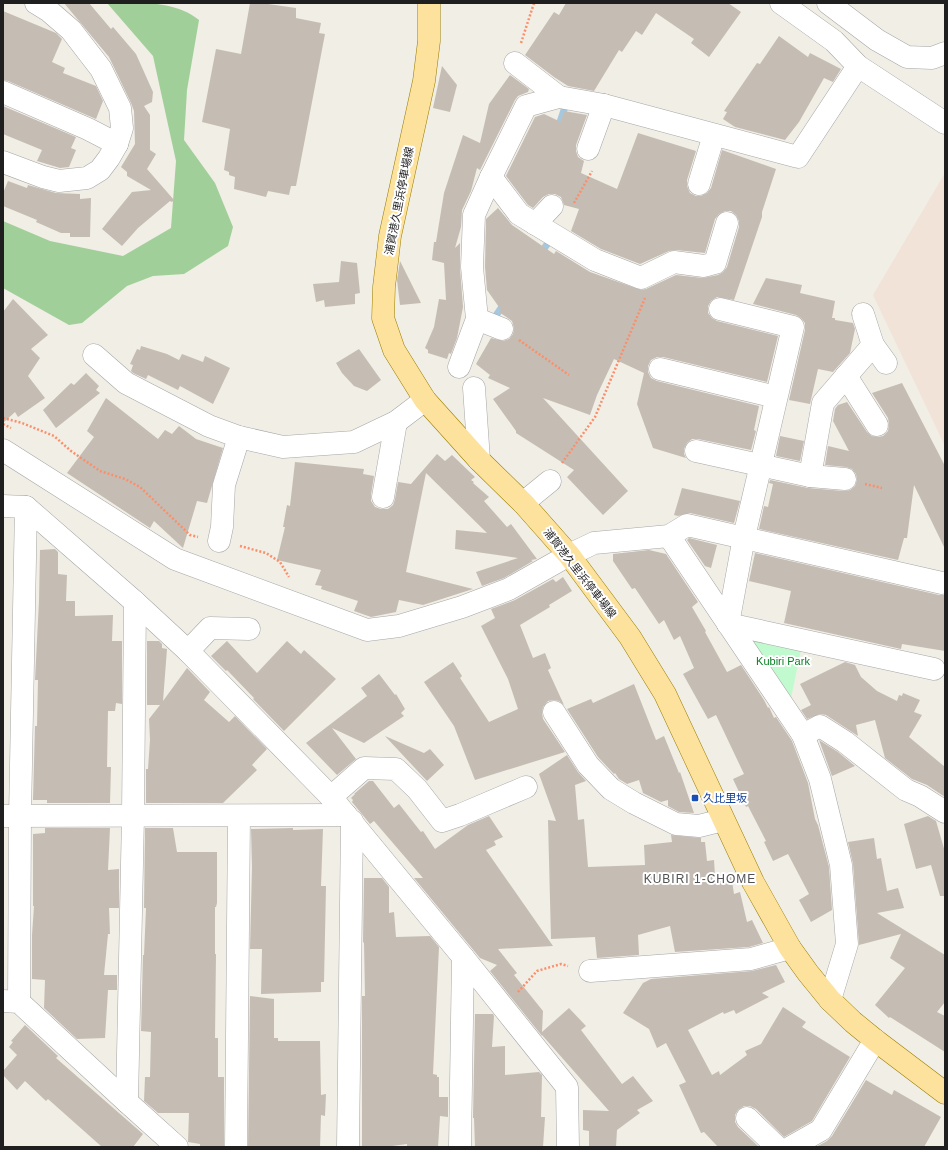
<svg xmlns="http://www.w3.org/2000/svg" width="948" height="1150" font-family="Helvetica,'Noto Sans JP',sans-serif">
	<rect width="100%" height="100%" fill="#f0eee5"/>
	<!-- military -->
	<path fill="#f2e3d8" d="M945,173V446L873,295Z"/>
	<!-- forest -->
	<path fill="#a1cf99" d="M107,3C138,3 174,0 199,20L187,90L184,140L215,183L233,227L228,246L184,274L153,276L127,286L82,323L69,325L3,288V221L50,241L123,256L171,228L176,161L153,56Z"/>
	<!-- park -->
	<path fill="#c2facf" d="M747,636L801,650L790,703Z"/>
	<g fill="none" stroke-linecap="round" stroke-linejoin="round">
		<!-- stream -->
		<g stroke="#a5c8de" stroke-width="7">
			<path d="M557,131L566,104"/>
			<path d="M539,256L550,240"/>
			<path d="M497,314L506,301"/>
		</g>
	</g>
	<!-- building -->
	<g fill="#c5bdb4">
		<path d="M64,3H89L111,29L113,27L136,54L153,92L152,102L144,106L150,115V150L156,154L147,169L174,200L172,202L170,201L138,228L122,246L102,229L132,192L151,190L127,176V172L121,167L135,144L134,111L131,103L109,57Z"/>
		<path d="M250,3H261L296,8V18L321,23L319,33L325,34L296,186H291L289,195L268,191L266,197L234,189L235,177L229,175V172L224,170L230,129L202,122L216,49L241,54Z"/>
		<path d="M566,3H728L741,12L709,57L691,43L694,39L656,13L642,35L636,31L622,52L619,50L594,91L568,86L554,77L525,55L554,12L559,15Z"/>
		<path d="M3,11L56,33L62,39L52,62L65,68L63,73L96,86L103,101L96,119L8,81L3,80Z"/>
		<path d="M779,36L808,57L810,53L841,69L833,82L824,78L799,122L785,140L735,127L723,119L727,112L724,111L757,63L760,64Z"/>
		<path d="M442,66L457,85L450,112L433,108Z"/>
		<path d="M510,75L529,89L528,92L518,96L515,100L480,170L477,168L471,191L462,210L461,227L455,248L460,243V268L463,307L457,338L451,354L449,353L447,359L428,353V350L425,348L434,327L439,299L446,300L444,263L432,260L434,242H436L444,193L463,135L480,143L489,104Z"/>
		<path d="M3,106L76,137L71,148L76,150L69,167L60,168L37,161L42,150L3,134Z"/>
		<path d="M564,111L587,115L576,145V151L578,157L584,161L581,173L617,189L638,133L696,151L687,180V186L690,193L696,196H701L707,193L711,188L722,150L776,169L762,212V217L734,300L717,297L711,301L708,306V313L712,318L717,321L778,336L767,382L663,357H657L651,360L648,366V372L651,378L657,381L759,406L754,430L756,431L751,450L698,439H692L687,443L684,449V454L686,458L653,448L637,404L644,373L614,359L597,395L590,415L543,398L628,491L603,515L567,477L574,470L516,433V431L493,399L510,388L488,378L490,375L476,364L491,338L503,341L509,339L513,334L514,328L512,321L499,312L501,310L487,290L485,267L486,219L498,208L512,225L554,254L556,251L590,272L641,290L646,289L676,275L703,278L718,275L723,272L727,267L739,227V221L736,215L731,211H725L719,214L715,219L705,253L676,250L669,251L640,264L601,249L571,231L579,209L564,205L561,197L555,194H549L543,197L533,208L528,205L506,176L535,117L544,114L561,122Z"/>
		<path d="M8,181L27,188L28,185L56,193L80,194V199L91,198L90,237H70V233H61L36,222L37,220L3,206V193Z"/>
		<path d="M341,261L357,263L360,293L355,294V304L325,307L324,300L316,302L313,284L339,282Z"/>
		<path d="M400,261L421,303L400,305L397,280Z"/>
		<path d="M766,278L802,285L800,293L835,301L832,318H835V320L853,323L855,329L850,353L833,372L818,369L810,404L789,400L805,330V323L801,318L796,315L753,304Z"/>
		<path d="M13,299L48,335L31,349L40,358L28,376L45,398L18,417L15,412L3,423V312Z"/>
		<path d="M141,346L167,354L179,360L182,354L203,362L205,356L230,368L213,404L180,386L178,390L148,375L146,379L133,373L131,371L133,365L130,364L137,349L140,350Z"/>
		<path d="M359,349L381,380L367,391L354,386L342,373L336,363Z"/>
		<path d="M86,373L99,386L96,390L100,393L56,428L43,410L71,383L74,385Z"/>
		<path d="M902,383L945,466V549L914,485L907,538H904L898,560L759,529L764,506L768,507L773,484L769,483L770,480L808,488L844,491L850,490L855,486L857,480L856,474L852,469L846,467L825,465L828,446L849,451L833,421L835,409L838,405L847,402L867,432L872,436L878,437L883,436L888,431L889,424L888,418L872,393Z"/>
		<path d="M106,398L158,439L165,430L172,434L179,426L196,439L223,448L207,503L197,501L183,548L154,521L150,528L67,473L94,437L87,431Z"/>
		<path d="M780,436L804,441L800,461L776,456Z"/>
		<path d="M437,454L445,461L452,455L475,477L471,480L474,482L473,483L489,497L484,501L507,527L511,524L537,559L531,560L533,561L504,578L482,586L476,572L518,558L455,549L456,530L487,533L426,473L406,572L473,589L423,605L399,600L396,612L371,617L354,611L358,601L321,589L322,586L315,585L321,570L277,560L285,527H283L287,505L290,506L295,462L364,469L363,474L374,476L371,495V501L375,507L381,509H388L393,505L395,499L398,482L411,484Z"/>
		<path d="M682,488L740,501L734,523L690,513L678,516L674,515Z"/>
		<path d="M689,538L717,545L711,568L705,566L687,540Z"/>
		<path d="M55,549L58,552V574L67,575L66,601H75V616L113,615L112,641H122V704L116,703L115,711H108L107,767H111L110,803H47V800H33L35,726H37L38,680H35L39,601L40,550Z"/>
		<path d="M649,550L666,554L698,602L692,607L706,631L705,632L727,672L741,665L764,700L768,708L769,707L774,718L776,717L792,741L808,783L815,819L818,825L829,867L832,910L811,922L799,900L809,894L788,854L773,861L764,842L766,841L748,806L746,807L733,779L744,774L716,715L708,719L683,674L694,668L680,636L674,640L664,620L659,624L635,588L632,589L613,561V554Z"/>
		<path d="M755,553L939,595H945V651L902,644L901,649L784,623L791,591L749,581Z"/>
		<path d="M563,577L572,591L549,605L550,607L520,625L533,658L545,653L551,668L548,670L564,705L559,701L554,700L548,701L543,707L542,713L543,719L565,752L475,780L454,726L424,682L453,662L462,676L460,678L489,722L518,709L508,679L481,626L495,618L491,609L515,600L553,579L556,582Z"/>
		<path d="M147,641H159L162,644V648L167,649L163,701L187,668L210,692L204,700L229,722L235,716L267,749L252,765L257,770L223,803H146V769H148L150,740L149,719L160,705H147Z"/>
		<path d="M227,641L257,673L287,641L301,654L304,650L336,679L284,731L253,699L254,698L227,670L226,671L211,656Z"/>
		<path d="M845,662L855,665L861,677L877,691L897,701L899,695L902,696L903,693L920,700L914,712L922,715L909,737L945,767V797L927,785L912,779L885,758L875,720L856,725L858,736L826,715L820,714L807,719L801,710L811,705L800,684Z"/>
		<path d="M379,674L395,695L396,694L405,709L401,713L404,716L364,743L332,728L356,759L337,775L306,743L367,696L361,688Z"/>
		<path d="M634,684L656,740L664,736L679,773L680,772L694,813L679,812L668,806V800L661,802L643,793L639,780L627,784L619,779L615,773L614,774L598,757L567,709L591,699L593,703Z"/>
		<path d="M385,736L424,753L430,749L444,765L427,781Z"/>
		<path d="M819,740L838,752L855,766L832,776Z"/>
		<path d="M567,755L578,772L586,781L575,785L578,820L584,819L588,867L645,865L644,845L672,842L671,835L701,838V842H705L707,861L714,860L715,876L731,875L734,894L740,892L747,922L752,920L763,943L749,947L675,952L670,926L638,935L639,955L597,958L595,937L551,939L548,820L556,821L539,774Z"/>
		<path d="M369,781H373L394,808L399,804L421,832L423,831L435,849L468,825L489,816L503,837L494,841L496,845L486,850L553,946L498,949L517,973L514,975L543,1011L542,1032L569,1008L586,1026L581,1030L622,1084L633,1076L653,1101L637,1110L640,1113L617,1130L616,1147H589V1131L583,1130V1110L609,1111L542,1035V1036L490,971L497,965L480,958L414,878H423L374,821L370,824L352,802L353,800L351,798L355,794H354Z"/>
		<path d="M928,816L936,821L945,852V896H940L931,865L916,869L904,824Z"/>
		<path d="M45,828H110L108,870L119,869V908H109L110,934H108L104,975H117V990H108L105,1038L77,1039L44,1008L45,980L32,979V935L34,906H33V834L45,833Z"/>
		<path d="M145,828H173L177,852H217V903L216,907H215V954H216L215,1038H218V1077H224V1147H200V1144L188,1142L189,1113H158L144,1101L145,1077H150L151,1032L141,1031L143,955H144L146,908H144Z"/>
		<path d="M293,828V830L323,829L321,886H326L324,982H321V992L261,994L262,949H250L252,867L251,829Z"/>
		<path d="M874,838L877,859L881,858L887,891L898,888L904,908L877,913L945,955V1002L937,1012L945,1016V1052L890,1017L889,1018L875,1005L905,968L890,958L901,934L859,945L853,864L848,842Z"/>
		<path d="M364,878H382L389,887V913L394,912L396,937L430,936L439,947L433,1074L437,1075V1077H439V1097H448V1117L440,1116L438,1147H407V1144L385,1147H362V996H365L364,943L363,942Z"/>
		<path d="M776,965L785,982L762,993L769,997L736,1014L734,1010L724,1014L723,1012L688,1030L712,1075L719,1071L720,1075L747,1055L745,1051L761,1044L783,1007L806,1022L802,1027L850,1057L812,1121L784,1137L756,1109L750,1106H744L738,1110L735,1115V1122L738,1127L759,1147H718L704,1132L701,1133L679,1085L686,1082L666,1043L657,1048L649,1029L623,1013L643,983L651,979L752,971Z"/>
		<path d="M250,996L274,999V1038H278V1041H320L321,1095L326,1094L325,1116L321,1115L320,1147H248Z"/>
		<path d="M475,1014H493L494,1016L492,1047L505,1046V1075L539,1072L542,1075L541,1117H545L543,1147H475L474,1118H473Z"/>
		<path d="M25,1025L58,1056L56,1058L143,1134L133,1147H102L48,1099L46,1101L25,1081L17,1090L3,1075V1071L17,1055L9,1047L13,1042L11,1041Z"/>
		<path d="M866,1080L892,1095L894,1090L941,1117L924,1147H816L827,1141L832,1136Z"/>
	</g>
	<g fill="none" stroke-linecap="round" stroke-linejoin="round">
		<!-- minor casing -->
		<g stroke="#a6a6a6" stroke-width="23">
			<g id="minor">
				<path d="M828,3L877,40L907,57L932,58L945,53"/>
				<path d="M515,63L559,97"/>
				<path d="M858,66L945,123"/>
				<path d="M3,92L88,129L117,144"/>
				<path d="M588,149L604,105"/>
				<path d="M3,162L43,177L59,181L87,178L100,170L109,158L117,144L122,128L120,108L101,69L71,30L49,11L36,3"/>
				<path d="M491,177L519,214L595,260L641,278L674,262L704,266L715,263L727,223"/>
				<path d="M699,184L714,135"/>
				<path d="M535,224L552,206"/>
				<path d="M720,309L793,327L744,537L728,624"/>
				<path d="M863,314L873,345L886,363"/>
				<path d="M477,319L502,329"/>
				<path d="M94,355L126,383L209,426L239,437L283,447L354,442L396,422L425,400"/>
				<path d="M459,367L477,319L472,267L474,215L491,177L526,106L559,97L604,105L798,157L858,66L834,41L781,3"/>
				<path d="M660,369L776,397"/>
				<path d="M846,376L877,425"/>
				<path d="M474,388L479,460"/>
				<path d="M3,450L175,559L367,630L399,626L462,607L509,589L569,555L594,543L669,536L687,525L942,583"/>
				<path d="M696,451L810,476L845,479"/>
				<path d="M810,476L823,403L873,345"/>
				<path d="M383,497L396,422"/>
				<path d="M523,503L550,481"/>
				<path d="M3,506L26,507L135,602L188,651L331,797L463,957L567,1087L568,1147"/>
				<path d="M669,536L803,735L820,779L841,865L847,944L830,1000"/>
				<path d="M219,541L222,527L224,485L239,437"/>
				<path d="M728,624L934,669"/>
				<path d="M188,651L210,628L249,629"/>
				<path d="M554,712L588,765L611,789L634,803L676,824L699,826L723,820"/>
				<path d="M803,735L820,726L845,742L906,790L920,796L945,812"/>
				<path d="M331,797L364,768L396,769L417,789L442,821L460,815L526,787"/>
				<path d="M3,816L346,815"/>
				<path d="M590,971L751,959L790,948"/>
				<path d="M3,1001L19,1002L127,1102L177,1147"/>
				<path d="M19,1002L20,816L26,507"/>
				<path d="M127,1102L133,816L135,602"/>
				<path d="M747,1118L777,1147"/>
				<path d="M236,1147L239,816"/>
				<path d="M348,1147L352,821"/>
				<path d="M460,1147L463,957"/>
				<path d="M791,1147L821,1130L875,1040"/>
			</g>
		</g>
		<!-- major casing -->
		<g stroke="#9a7e00" stroke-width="23">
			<path id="major" d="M429,3V41L424,81L390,236L384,287L383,318L394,350L425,400L479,460L523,503L569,555L630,637L665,694L753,882L790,948L808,973L830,1000L853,1022L875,1040L945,1093"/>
		</g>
		<!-- path -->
		<g stroke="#fb8f6b" stroke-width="2.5" stroke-dasharray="2 2" stroke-linecap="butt">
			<path d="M521,43L534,3"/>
			<path d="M574,203L592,171"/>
			<path d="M519,340L569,375"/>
			<path d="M3,418L22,423L54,436L71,451L100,471L125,479L140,487L190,535L198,537"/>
			<path d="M3,424L11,428"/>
			<path d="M562,463L595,417L645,298"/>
			<path d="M865,484L882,488"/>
			<path d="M240,546L266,553L280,562L289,577"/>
			<path d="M518,992L537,971L561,964L568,966"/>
		</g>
		<!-- minor -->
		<use href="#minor" stroke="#fff" stroke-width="22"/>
		<!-- major -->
		<use href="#major" stroke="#fde29d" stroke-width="22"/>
	</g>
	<!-- markers -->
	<rect fill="#1a4fb4" stroke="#fff" stroke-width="1.5" x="691" y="794" width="8" height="8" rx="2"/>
	<g text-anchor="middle" stroke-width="4" stroke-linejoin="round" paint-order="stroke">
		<!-- street labels -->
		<g font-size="11" fill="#1f1f1f" stroke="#fff">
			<text transform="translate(399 201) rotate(-79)" y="4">浦賀港久里浜停車場線</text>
			<text transform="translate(580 573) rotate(52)" y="4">浦賀港久里浜停車場線</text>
		</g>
		<!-- park labels -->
		<g font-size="11" fill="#0a7f26" stroke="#fff">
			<text x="783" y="665">Kubiri Park</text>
		</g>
		<!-- transit labels -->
		<g font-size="11" fill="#164399" stroke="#fff" text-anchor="start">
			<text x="703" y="802">久比里坂</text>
		</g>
		<!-- neighbourhood labels -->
		<g font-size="12" letter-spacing="1" fill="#525252" stroke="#fff">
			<text x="700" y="883">KUBIRI 1-CHOME</text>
		</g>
	</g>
	<!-- border -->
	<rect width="948" height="1150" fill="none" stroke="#1f1f1f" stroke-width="8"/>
</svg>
